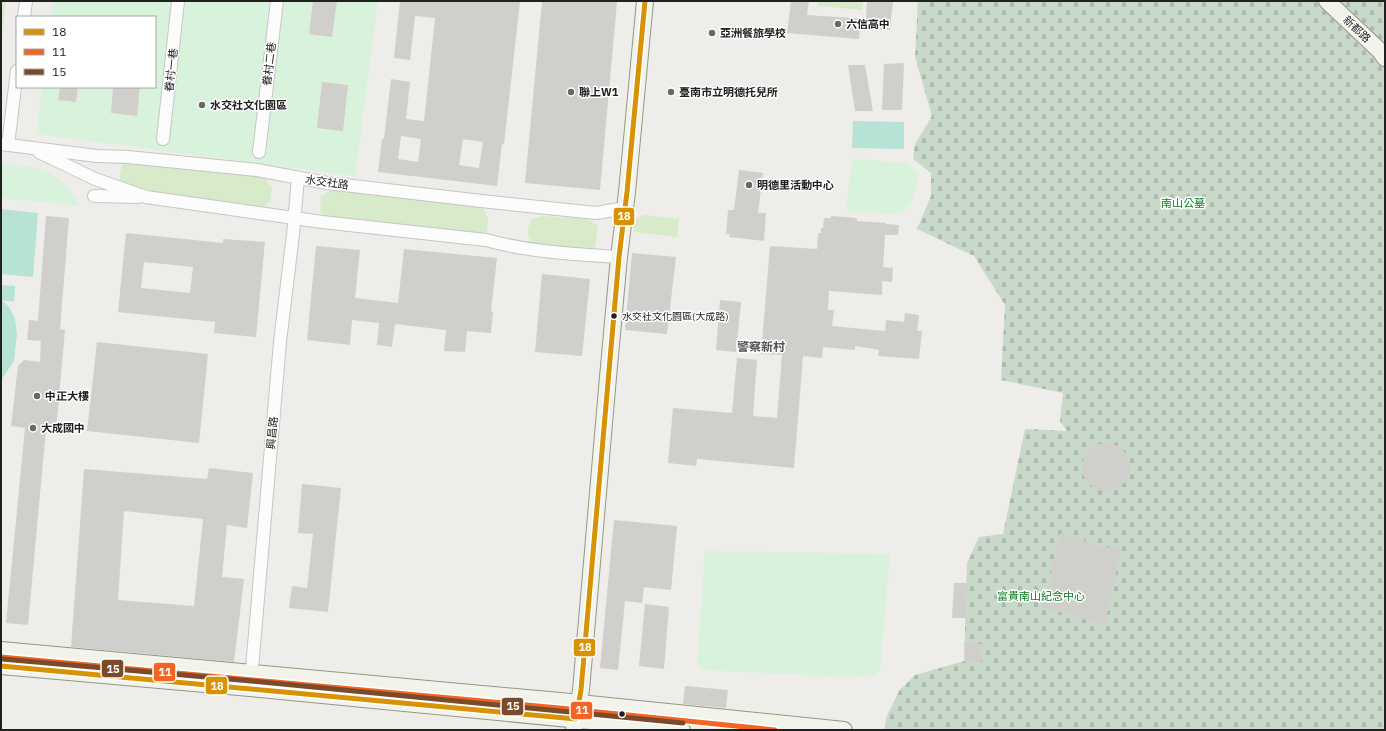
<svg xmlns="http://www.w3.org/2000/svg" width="1386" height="731" font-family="'IBM Plex Sans','Noto Sans TC',sans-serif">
	<defs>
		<pattern id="cemetery-stones" width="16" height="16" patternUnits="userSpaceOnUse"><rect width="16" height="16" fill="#c8d9ca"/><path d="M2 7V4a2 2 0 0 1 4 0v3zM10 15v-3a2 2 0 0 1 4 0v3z" fill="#acbaad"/></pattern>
	</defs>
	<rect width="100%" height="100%" fill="#eeede9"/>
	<!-- grass -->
	<g fill="#d7eaca">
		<path d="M1,1H6L1,43Z"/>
		<path d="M818,1H863L862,10L817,6Z"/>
		<path d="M124,162L263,176L272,188L270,201L264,207L159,192L121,184C119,176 120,169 124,162Z"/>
		<path d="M332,189L481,205L488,218L487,231L479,238L327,218L320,212L321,197Z"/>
		<path d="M645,215L679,219L677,237L634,232L635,219Z"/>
		<path d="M542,216L587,219L598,226L595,247L585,250L536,245L530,241C527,233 527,227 532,219Z"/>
	</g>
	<!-- cemetery -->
	<path fill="url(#cemetery-stones)" d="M918,1H1385V730H885L886,718L899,691L915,675L964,661L967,563L979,537L1003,534L1025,429L1067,431L1060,421L1063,393L1001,380L1005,305L974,256L917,229L931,196V173L913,159L915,144L932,116L915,57Z"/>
	<!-- park -->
	<g fill="#d9f2db">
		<path d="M53,1H378L355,176L36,134L42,87H155V17H51Z"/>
		<path d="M852,159L906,163L920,172L912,200L906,210L897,214L846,211Z"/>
		<path d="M1,162C25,166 51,168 68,187C73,192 76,200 80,206L1,198Z"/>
		<path d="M705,551L890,554L880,671L875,675L846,677L704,670L697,664Z"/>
	</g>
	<!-- pitch -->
	<g fill="#b6e3d5">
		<path d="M853,121L904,122V149L852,148Z"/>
		<path d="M1,209L38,213L33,277L1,274Z"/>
		<path d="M1,285L15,286L14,302L2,300L9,307L15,319L17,334L14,361L1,380Z"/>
	</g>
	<!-- building -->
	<g fill="#d1cfcc" fill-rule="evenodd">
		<path d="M313,1H337L332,37L309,34Z"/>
		<path d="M400,1L520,2L504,144H502L497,186L378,172L382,139H384L391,79L410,82L406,119L424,121L435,18L415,16L410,60L394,58ZM401,136L421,139L418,162L398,159ZM463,139L483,142L479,168L459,165Z"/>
		<path d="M542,1L617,2L600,190L525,183Z"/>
		<path d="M791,1H809L807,15L866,19L867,1H893L890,30L860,28L859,39L787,33Z"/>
		<path d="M904,63L902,110H882L884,64Z"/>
		<path d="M848,65H865L873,111H855Z"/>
		<path d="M322,82L348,85L343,131L317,128Z"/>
		<path d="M60,87H78L76,102L58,100Z"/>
		<path d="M113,87H140L137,116L111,113Z"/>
		<path d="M739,170L763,173L758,213H766L764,241L729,237L730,234H726L728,210H734Z"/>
		<path d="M46,216L69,218L60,329L65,330L56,430L46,429L28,625L6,623L25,428L11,426L18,366L24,360L40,362L41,341L27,340L29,320L38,321Z"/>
		<path d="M831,216L857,218V221L886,223V224L899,225L898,235H885L883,267L893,268L892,282L882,281V295L829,291L828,310H834L832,326L885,331L886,320L904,322L905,313L919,315L917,331H922L919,359L878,356L879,350L855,346V350L823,347L822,358L803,356L794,468L697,459L696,466L668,463L673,408L732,413L737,358L757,360L753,416L777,418L782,355L761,354L770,246L817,249L818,233H821V228H823L824,218H831Z"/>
		<path d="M126,233L223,243V239L265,242L256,337L214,333L215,322L118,312ZM144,262L193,267L190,293L141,288Z"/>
		<path d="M316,246L360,250L355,298L398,303L404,249L497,258L491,311L493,312L491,333L467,331L465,352L444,351L446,330L395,324L392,347L377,345L379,323L352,320L350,345L307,340Z"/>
		<path d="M632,253L676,257L667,334L625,330Z"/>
		<path d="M542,274L590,279L582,356L535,352Z"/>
		<path d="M720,300L741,302L736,352L716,350Z"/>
		<path d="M97,342L208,354L199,443L87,431Z"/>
		<circle cx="1106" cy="467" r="24"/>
		<path d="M209,468L253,473L247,528L227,525L222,577L244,579L234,662L71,647L84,469L207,479ZM124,511L203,519L194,606L118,600Z"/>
		<path d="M302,484L341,488L328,612L289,608L292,586L307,588L313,534L298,533Z"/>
		<path d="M614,520L677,526L671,590L644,587L642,603L625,601L618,670L600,668Z"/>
		<path d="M1060,533L1085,539L1084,542L1121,550L1105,624L1076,618V616L1043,608Z"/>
		<path d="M954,583H967L966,618H952Z"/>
		<path d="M645,604L669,607L664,669L639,666Z"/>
		<path d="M965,643L982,644L981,663L964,662Z"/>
		<path d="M685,686L728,690L726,708L683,704Z"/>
	</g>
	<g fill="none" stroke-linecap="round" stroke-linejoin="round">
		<!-- street casing -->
		<g stroke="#c5c5c3" stroke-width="14">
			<g id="street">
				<path d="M24,17L26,1"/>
				<path d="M163,139L178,1"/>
				<path d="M1,144L97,156L128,157L257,170L327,183L490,202L596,213L625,208"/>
				<path d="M8,145L17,71"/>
				<path d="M39,152L95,179L146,197L322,222L486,240C529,252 574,254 619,257"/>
				<path d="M259,152L277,1"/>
				<path d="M94,196L138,197"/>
				<path d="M251,680L280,342L293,234L298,178"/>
			</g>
		</g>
		<!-- secondary casing -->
		<g stroke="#949881" stroke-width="18">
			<g id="secondary">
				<path d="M1327,1L1380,51L1385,58"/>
				<path d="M1,650L560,701L844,730"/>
				<path d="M1,666L250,688L682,730"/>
				<path d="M574,730L581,690L608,377L619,257L627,192L645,1"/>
			</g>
		</g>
		<!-- street -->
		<use href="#street" stroke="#fcfcfc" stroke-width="12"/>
		<!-- secondary -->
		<use href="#secondary" stroke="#f2f4ec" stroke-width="16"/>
		<!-- bus-1 casing -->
		<g stroke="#fff" stroke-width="8">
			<path id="bus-1" d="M1,666L576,719L581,690L619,257L627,192L645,1"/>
		</g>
		<!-- bus-2 casing -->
		<g stroke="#fff" stroke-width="8">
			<path id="bus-2" d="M1,657L559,708L775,730"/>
		</g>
		<!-- bus-3 casing -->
		<g stroke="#fff" stroke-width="8">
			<path id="bus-3" d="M2,659L251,681L683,723"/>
		</g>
		<!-- bus-1 -->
		<use href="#bus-1" stroke="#d79205" stroke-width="5"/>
		<!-- bus-2 -->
		<use href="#bus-2" stroke="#f26522" stroke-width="5"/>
		<!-- bus-3 -->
		<use href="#bus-3" stroke="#7a4b2a" stroke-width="5"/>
	</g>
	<!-- markers -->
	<g fill="#686866" stroke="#fff" stroke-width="1.5">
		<circle cx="838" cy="24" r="4"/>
		<circle cx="712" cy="33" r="4"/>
		<circle cx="571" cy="92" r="4"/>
		<circle cx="671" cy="92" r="4"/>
		<circle cx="202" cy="105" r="4"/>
		<circle cx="749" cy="185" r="4"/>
		<circle cx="37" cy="396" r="4"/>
		<circle cx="33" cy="428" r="4"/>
	</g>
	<g fill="#202020" stroke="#fff" stroke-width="1.5">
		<circle cx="614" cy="316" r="3.5"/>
		<circle cx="622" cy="714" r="3.5"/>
	</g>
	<g text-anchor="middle" stroke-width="3" stroke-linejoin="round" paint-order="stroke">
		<!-- bus labels -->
		<g font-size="10" fill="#202020" stroke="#fff" text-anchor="start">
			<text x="622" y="320">水交社文化園區(大成路)</text>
		</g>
		<!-- poi labels -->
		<g font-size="11" font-weight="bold" fill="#202020" stroke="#fff" text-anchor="start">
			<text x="846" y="28">六信高中</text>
			<text x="720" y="37">亞洲餐旅學校</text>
			<text x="579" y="96">聯上W1</text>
			<text x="679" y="96">臺南市立明德托兒所</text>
			<text x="210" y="109">水交社文化園區</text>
			<text x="757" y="189">明德里活動中心</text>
			<text x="45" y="400">中正大樓</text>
			<text x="41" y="432">大成國中</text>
		</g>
		<!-- street labels -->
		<g font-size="11" fill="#202020" stroke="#fff">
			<text transform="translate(1357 29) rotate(43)" y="4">新都路</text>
			<text transform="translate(269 64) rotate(-83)" y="4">眷村二巷</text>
			<text transform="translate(171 70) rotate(-84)" y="4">眷村一巷</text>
			<text transform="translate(327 182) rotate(8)" y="4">水交社路</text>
			<text transform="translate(272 433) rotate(-85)" y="4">興昌路</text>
		</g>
		<!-- park labels -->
		<g font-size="11" fill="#117b26" stroke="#fff">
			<text x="1183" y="207">南山公墓</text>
			<text x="1041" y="600">富貴南山紀念中心</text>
		</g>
		<!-- neighbourhood labels -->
		<g font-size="12" font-weight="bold" fill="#535353" stroke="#fff">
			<text x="761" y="351">警察新村</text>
		</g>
	</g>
	<g stroke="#fff" stroke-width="1.5">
		<rect x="613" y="207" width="22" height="19" rx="4" fill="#d79205"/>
		<rect x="573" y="638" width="23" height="19" rx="4" fill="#d79205"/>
		<rect x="101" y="659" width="23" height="19" rx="4" fill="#7a4b2a"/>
		<rect x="153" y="662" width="23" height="20" rx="4" fill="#f26522"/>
		<rect x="205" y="676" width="23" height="19" rx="4" fill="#d79205"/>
		<rect x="501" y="697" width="23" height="19" rx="4" fill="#7a4b2a"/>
		<rect x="570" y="701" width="23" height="19" rx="4" fill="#f26522"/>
	</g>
	<g font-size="11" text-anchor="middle" font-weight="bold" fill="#fff">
		<text x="624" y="220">18</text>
		<text x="585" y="651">18</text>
		<text x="113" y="673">15</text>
		<text x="165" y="676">11</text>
		<text x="217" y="690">18</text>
		<text x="513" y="710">15</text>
		<text x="582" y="714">11</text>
	</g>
	<!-- border -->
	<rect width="1386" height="731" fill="none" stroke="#202020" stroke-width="4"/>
	<!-- legend -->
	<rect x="16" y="16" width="140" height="72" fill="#ffffff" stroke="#a6a6a6"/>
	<rect x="24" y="29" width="20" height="6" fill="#d79205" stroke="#a6a6a6"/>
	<text x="52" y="36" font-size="12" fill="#202020">18</text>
	<rect x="24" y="49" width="20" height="6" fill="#f26522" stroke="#a6a6a6"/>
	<text x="52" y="56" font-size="12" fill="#202020">11</text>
	<rect x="24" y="69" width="20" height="6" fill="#7a4b2a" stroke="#a6a6a6"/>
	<text x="52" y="76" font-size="12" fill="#202020">15</text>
</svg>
